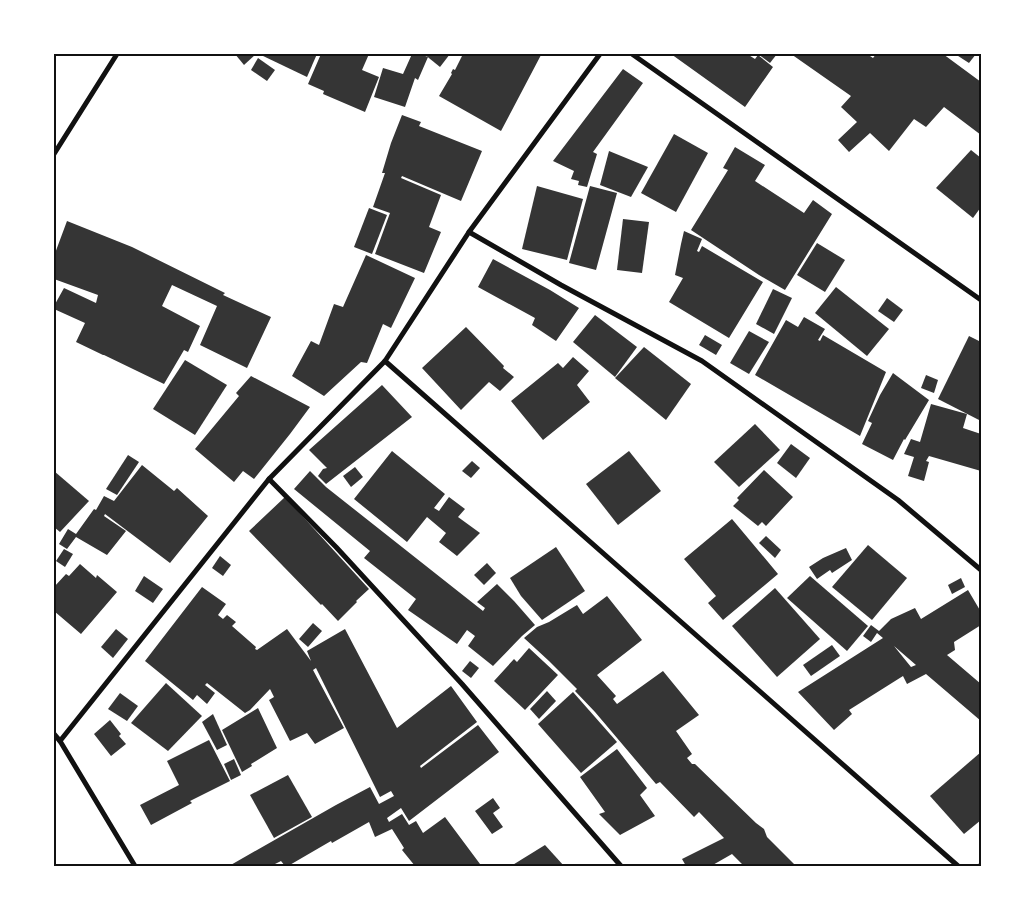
<svg xmlns="http://www.w3.org/2000/svg" width="1035" height="920" font-family="'Varela Round',sans-serif">
	<rect width="100%" height="100%" fill="#fff"/>
	<!-- building -->
	<g fill="#353535" fill-rule="evenodd">
		<path d="M235,54H256L244,65Z"/>
		<path d="M262,54H317L307,77L261,55Z"/>
		<path d="M321,54H369L362,70L379,77L365,112L323,94L324,91L308,84Z"/>
		<path d="M412,54H420L428,57L418,80L415,78L405,107L374,97L383,68L403,74Z"/>
		<path d="M424,54H450L440,67Z"/>
		<path d="M463,54H538L541,55L501,131L439,96L452,74L451,73L453,69L455,70Z"/>
		<path d="M671,54H747L755,59L758,55L773,67L745,107Z"/>
		<path d="M758,54H777L770,63Z"/>
		<path d="M791,54H867L873,58L876,54H943L981,82V135L944,107L926,127L914,119L889,151L870,133L849,152L838,140L857,122L841,107L851,96Z"/>
		<path d="M955,54H976L969,63Z"/>
		<path d="M258,58L275,70L267,81L251,70Z"/>
		<path d="M623,69L643,83L593,152L597,154L587,187L578,185L579,181L571,179L574,171L553,161Z"/>
		<path d="M402,115L421,122L419,126L482,151L461,201L402,176L401,178L441,195L429,227L441,232L424,273L375,254L390,213L373,207L385,173H382L391,143Z"/>
		<path d="M674,134L708,153L676,212L641,193Z"/>
		<path d="M735,147L765,165L755,181L804,213L813,200L832,214L785,290L759,275L691,230L728,170L723,168Z"/>
		<path d="M971,150L981,158V207L973,218L936,188Z"/>
		<path d="M609,151L648,167L631,197L600,185Z"/>
		<path d="M537,186L583,199L567,260L522,249Z"/>
		<path d="M590,186L617,193L596,270L569,263Z"/>
		<path d="M369,208L387,215L372,254L354,247Z"/>
		<path d="M623,219L649,222L642,273L617,270Z"/>
		<path d="M67,221L132,247L225,293L223,295L271,317L247,368L200,345L217,306L172,285L162,306L200,326L188,352L184,350L164,384L104,355H103L76,342L85,323L54,309V306L64,288L96,303L98,295L54,279V256Z"/>
		<path d="M684,231L702,239L697,251L699,252L702,246L763,282L729,338L669,302L683,278L675,275L681,244Z"/>
		<path d="M817,243L845,260L825,292L797,275Z"/>
		<path d="M366,255L415,278L391,328L383,324L367,363L361,362L324,396L292,376L311,341L319,345L334,304L343,307Z"/>
		<path d="M493,259L550,290L579,308L556,341L532,325L535,318L478,287Z"/>
		<path d="M836,287L889,329L867,356L815,313Z"/>
		<path d="M773,289L792,298L774,334L756,324Z"/>
		<path d="M887,298L903,310L894,322L878,311Z"/>
		<path d="M595,315L637,347L615,377L573,342Z"/>
		<path d="M804,317L825,329L818,340L820,341L823,335L886,372L860,436L755,375L786,320L798,327Z"/>
		<path d="M466,327L504,366L503,368L514,377L500,391L489,382L461,410L422,368Z"/>
		<path d="M749,331L769,342L749,374L730,363Z"/>
		<path d="M705,335L722,345L716,355L699,345Z"/>
		<path d="M969,336L981,342V421L938,399Z"/>
		<path d="M644,347L691,384L666,420L615,378Z"/>
		<path d="M573,357L589,371L577,385L590,402L543,440L511,401L558,363L563,368Z"/>
		<path d="M185,360L227,385L195,435L153,409Z"/>
		<path d="M893,373L929,400L905,440L904,439L893,460L862,444L872,423L868,421L880,395Z"/>
		<path d="M926,375L938,380L934,393L921,388Z"/>
		<path d="M251,376L310,407L290,434L254,479L243,471L234,482L195,449L239,396L236,393Z"/>
		<path d="M382,385L412,417L326,484L318,476L323,469L327,468L309,450Z"/>
		<path d="M931,404L967,414L963,428L981,434V471L929,456L926,461L929,462L924,481L908,476L914,457L904,454L911,439L920,442Z"/>
		<path d="M755,424L780,450L739,487L714,462Z"/>
		<path d="M791,444L810,458L796,478L777,463Z"/>
		<path d="M392,451L445,494L434,508L439,511L449,497L465,509L458,517L480,533L457,556L439,542L446,533L427,517L407,542L354,499Z"/>
		<path d="M629,451L661,491L618,525L586,484Z"/>
		<path d="M128,455L139,462L117,495L106,489Z"/>
		<path d="M472,461L480,468L471,478L462,471Z"/>
		<path d="M142,465L174,491L177,488L208,516L170,563L105,514L104,516L126,531L107,555L76,537L67,549L59,544L68,529L76,534L94,509L96,510L104,496L114,501Z"/>
		<path d="M355,467L363,477L351,487L343,476Z"/>
		<path d="M764,470L793,497L766,526L762,522L758,526L733,506L739,500L737,498Z"/>
		<path d="M54,471L89,501L60,532L54,527Z"/>
		<path d="M310,471L326,487L483,611L485,608L477,602L497,584L514,601L535,625L522,636L493,666L468,646L475,636L467,630L457,644L408,610L416,599L364,558L370,551L294,489Z"/>
		<path d="M285,497L369,589L356,601L357,602L338,621L322,604L321,605L249,531Z"/>
		<path d="M732,519L778,574L723,620L708,603L716,596L684,559Z"/>
		<path d="M766,536L781,550L775,558L759,543Z"/>
		<path d="M868,545L907,578L872,620L832,587Z"/>
		<path d="M556,547L585,591L542,620L521,596L510,578Z"/>
		<path d="M846,548L852,560L832,573L830,570L817,579L809,567L823,558Z"/>
		<path d="M64,549L73,554L65,567L56,561Z"/>
		<path d="M220,556L231,565L223,576L212,568Z"/>
		<path d="M487,563L496,573L484,585L474,575Z"/>
		<path d="M80,564L96,578L97,575L117,592L81,634L54,611V587L66,574L69,576Z"/>
		<path d="M144,576L163,589L153,603L135,591Z"/>
		<path d="M810,576L868,626L847,651L787,598Z"/>
		<path d="M961,578L965,587L952,594L948,585Z"/>
		<path d="M202,587L226,604L218,615L223,619L227,615L236,622L232,626L256,647L255,649L257,650L287,629L311,661L307,651L345,629L397,728L451,686L477,722L420,766L421,768L478,725L499,752L409,821L401,808L387,818L389,822L402,814L409,825L416,821L423,833L445,817L480,864L476,866H415L402,850L404,848L392,829L375,837L369,822L332,843L331,841L288,866H285L281,861L271,866H229L336,805L370,787L379,804L394,796L391,791L380,797L316,668L313,670L344,728L315,744L307,733L290,741L269,700L274,697L270,689L250,710L245,713L207,683L205,685L215,693L207,704L197,695L193,700L145,661Z"/>
		<path d="M775,588L820,639L777,677L732,626Z"/>
		<path d="M968,590L981,612V625L954,642L955,650L947,655L981,684V721L926,674L907,684L903,676L849,710L852,714L834,730L798,692L883,638L877,633L871,642L863,636L871,625L879,631L891,619L915,608L921,619ZM894,646L916,665L911,667Z"/>
		<path d="M607,596L642,640L597,675L616,696L613,699L617,704L663,671L699,715L676,731L692,754L687,758L692,764H695L756,823L764,829L767,837L796,866H744L732,854L711,866H686L682,859L724,838L699,812L694,817L660,782L656,784L595,712L575,691L577,689L549,661L524,638L537,627L549,622L577,605L583,614Z"/>
		<path d="M313,623L322,631L308,647L299,639Z"/>
		<path d="M116,629L128,639L113,658L101,647Z"/>
		<path d="M832,645L840,656L811,676L803,665Z"/>
		<path d="M529,648L558,675L525,710L494,681L514,659L517,662Z"/>
		<path d="M470,661L479,668L471,678L462,671Z"/>
		<path d="M166,683L202,716L168,751L131,723Z"/>
		<path d="M547,691L556,701L539,719L530,709Z"/>
		<path d="M573,692L617,742L581,773L538,724Z"/>
		<path d="M120,693L138,706L127,721L108,709Z"/>
		<path d="M258,708L277,748L251,764L252,766L242,772L222,730Z"/>
		<path d="M213,714L227,745L217,750L202,722Z"/>
		<path d="M110,720L121,734L119,736L126,744L111,756L94,734Z"/>
		<path d="M209,740L230,781L190,801L192,803L151,825L140,805L179,785L167,761Z"/>
		<path d="M617,749L647,788L640,795L655,816L620,835L599,814L605,812L580,777Z"/>
		<path d="M981,752V820L964,834L930,796Z"/>
		<path d="M234,759L241,775L231,780L224,764Z"/>
		<path d="M288,775L312,817L274,838L250,795Z"/>
		<path d="M493,798L500,808L493,813L503,827L492,834L475,811Z"/>
		<path d="M545,845L564,866H511Z"/>
	</g>
	<g fill="none" stroke-linecap="round" stroke-linejoin="round">
		<!-- minor -->
		<g stroke="#111" stroke-width="5">
			<path d="M632,54L981,300"/>
			<path d="M54,154L117,54"/>
			<path d="M469,232L561,285L702,361L898,500L981,570"/>
			<path d="M385,361L958,866"/>
			<path d="M269,479L336,547L462,684L621,866"/>
			<path d="M54,734L60,741L135,866"/>
			<path d="M60,741L269,479L385,361L469,232L600,54"/>
			<path d="M980,866L981,865"/>
		</g>
	</g>
	<!-- border -->
	<rect width="1035" height="920" fill="none" stroke="#ffffff" stroke-width="110"/>
	<rect x="55" y="55" width="925" height="810" fill="none" stroke="#111" stroke-width="2"/>
</svg>
